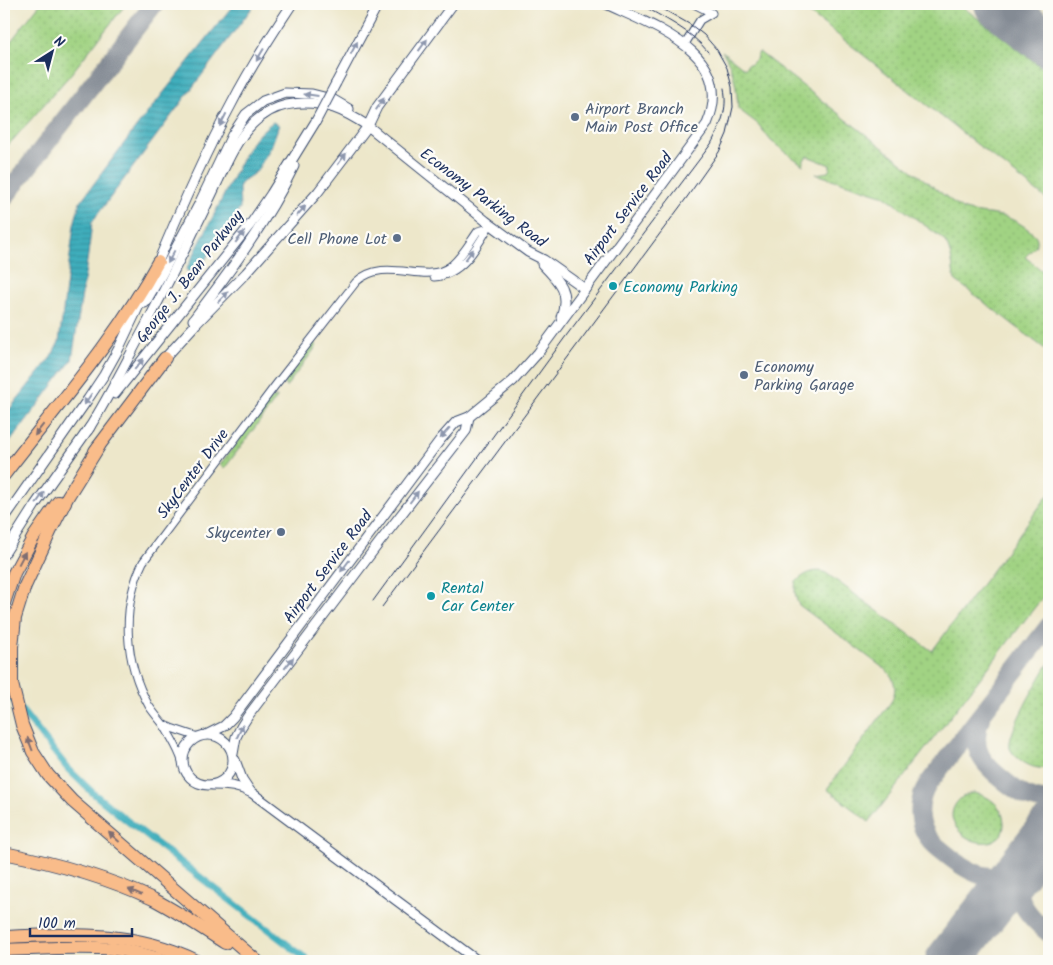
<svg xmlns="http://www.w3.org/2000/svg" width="1053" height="965" font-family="Kalam,sans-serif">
	<defs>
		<pattern id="grass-dots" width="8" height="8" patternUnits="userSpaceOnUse" patternTransform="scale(1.25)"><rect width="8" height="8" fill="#a1d383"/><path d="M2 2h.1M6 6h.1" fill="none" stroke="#8ab574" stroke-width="1.8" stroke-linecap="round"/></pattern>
		<pattern id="water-rules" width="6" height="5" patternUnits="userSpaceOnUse" patternTransform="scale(1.25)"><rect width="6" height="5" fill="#3faebc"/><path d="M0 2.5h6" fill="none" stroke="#348e9c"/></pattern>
	</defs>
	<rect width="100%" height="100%" fill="#fdfcf7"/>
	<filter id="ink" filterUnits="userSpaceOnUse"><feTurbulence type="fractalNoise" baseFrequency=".02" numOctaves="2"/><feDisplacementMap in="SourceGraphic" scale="10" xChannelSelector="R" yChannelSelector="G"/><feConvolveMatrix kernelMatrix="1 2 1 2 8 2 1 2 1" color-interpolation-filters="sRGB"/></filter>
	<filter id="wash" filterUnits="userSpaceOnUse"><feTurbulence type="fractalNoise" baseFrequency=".0096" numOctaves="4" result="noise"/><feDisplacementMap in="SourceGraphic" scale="20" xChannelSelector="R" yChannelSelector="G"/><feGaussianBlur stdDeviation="1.12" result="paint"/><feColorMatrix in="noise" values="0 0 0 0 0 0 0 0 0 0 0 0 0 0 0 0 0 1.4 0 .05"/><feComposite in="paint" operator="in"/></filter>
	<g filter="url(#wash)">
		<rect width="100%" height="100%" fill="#ede7ca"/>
		<!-- grass -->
		<g fill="url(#grass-dots)" stroke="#5e8170">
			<path d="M40,4H126L70,75L12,141L4,147V50Z"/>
			<path d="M796,4H959L1049,73V201L829,28Z"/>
			<path d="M722,51L745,69L748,64L750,65L756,59L759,52L962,209C976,214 987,213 1001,216C1011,218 1020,223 1029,230C1033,233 1038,236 1037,242C1036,247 1029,253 1025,257L1049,276V352L955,280L954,277C952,264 952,248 942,238L885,196L816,174L828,172L830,169V165L807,156L804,160L803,165L771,141L758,124L738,109C737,88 734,69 722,51Z"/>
			<path d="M314,343L316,345V347L286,387L284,384L285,380Z"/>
			<path d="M277,397V398L224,469L220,465L225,458L269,401L272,398Z"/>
			<path d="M1049,494V589L869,822L827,789L891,702C897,691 896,679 886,670L799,605C795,599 794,588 796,582C804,574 815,568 826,573L932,651Z"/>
			<path d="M1049,663V767C1040,770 1031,767 1023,762C1018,758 1012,754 1010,748C1006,734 1040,677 1049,663Z"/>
			<path d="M974,793C990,796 1003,806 1004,823C1004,828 1003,834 999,837C980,854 941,828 955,805C960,797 966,794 974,793Z"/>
		</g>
		<!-- water -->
		<g fill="url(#water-rules)" stroke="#2d6e8d">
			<path d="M234,4H255L92,222L89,248L72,360L4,450V416L51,357L59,342L74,225L80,202L137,126Z"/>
			<path d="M273,122L279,125L271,147L256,172L243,181L239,187L240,209L195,275L186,270L241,161C250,144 257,133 273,122Z"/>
		</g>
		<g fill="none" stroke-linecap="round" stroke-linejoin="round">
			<!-- canal -->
			<g stroke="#3faebc" stroke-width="7">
				<path d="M4,687L12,699"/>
				<path d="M22,711L68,769L94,794L130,823L309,961"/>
			</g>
			<!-- taxiway -->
			<g stroke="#848b94" stroke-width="19">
				<path d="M4,198L154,4"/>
				<path d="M981,717C969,749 982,764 1007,783C1021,794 1031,801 1049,801"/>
				<path d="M1023,864C996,885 976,877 951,858C945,853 939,849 933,843C917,827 916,803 928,784L1049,626"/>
				<path d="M1023,864C1012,897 1024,913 1049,933"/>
			</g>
			<!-- runway -->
			<g stroke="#848b94" stroke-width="46">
				<path d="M997,4L1049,44"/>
				<path d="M948,961L1049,830"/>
			</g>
		</g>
	</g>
	<g filter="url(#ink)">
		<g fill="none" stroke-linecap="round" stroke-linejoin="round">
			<!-- minor casing -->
			<g stroke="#3a4b6e" stroke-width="9">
				<g id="minor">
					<path d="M685,44L700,20L712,13L694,4"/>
					<path d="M434,277C461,275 476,249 488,228"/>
					<path d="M164,725L171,728L198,737"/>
					<path d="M182,761C179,751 174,743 169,734C167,730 165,727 163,724C158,718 153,712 149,706C124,662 121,607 143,562L274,387L356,282C385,255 424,285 449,267C460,260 470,242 478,231L486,229"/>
				</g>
			</g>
			<!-- tertiary casing -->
			<g stroke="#3a4b6e" stroke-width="11">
				<g id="tertiary">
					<path d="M336,83L378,4"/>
					<path d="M542,264C559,281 570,292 561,317"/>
					<path d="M156,267C179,212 203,157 231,105C249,70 270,37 292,4"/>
					<path d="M145,303L162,274L199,204L232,135L246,114L263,101L285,93L312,94L332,99L349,109"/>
					<path d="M193,320C230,271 267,222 294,166"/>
					<path d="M165,358L196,324L246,273L318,192L368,126L377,107L453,4"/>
					<path d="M115,394L250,225L271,194L316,121"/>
					<path d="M88,430C109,397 126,362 145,327C160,298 175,269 190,239C199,220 209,201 218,181C229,158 240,131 262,116C282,101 311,100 334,108C346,112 357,119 368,126L486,221L528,252L544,260L585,289"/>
					<path d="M4,519L88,399L104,375L119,348L144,295"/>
					<path d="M4,554L35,505L90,427"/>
					<path d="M208,734L224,726L233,717L440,440L456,422L469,417L513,381L538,353L707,124C737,54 655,27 606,4"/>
					<circle cx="208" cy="760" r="25"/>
					<path d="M233,754L236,737L241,727L248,716L379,543L466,431L469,417"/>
					<path d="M235,760L242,779L250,791"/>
					<path d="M213,785C228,785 239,786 252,793L478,961"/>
				</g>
			</g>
			<!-- motorway casing -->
			<g stroke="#3a4b6e" stroke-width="14">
				<g id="motorway">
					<path d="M99,446L68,496L51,530L25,586L15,618L12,647V684L22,725L33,752L48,775L72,801L257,961"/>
					<path d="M95,451L165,358"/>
					<path d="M4,475C57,406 116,339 158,262"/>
					<path d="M4,603L14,573L33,538L58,502"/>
					<path d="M4,853C54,863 106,877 153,899C178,912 202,928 225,943"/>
					<path d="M4,937C72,934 134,930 197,961"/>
					<path d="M4,950C40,949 77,946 114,949C132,951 150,956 167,961"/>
				</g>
			</g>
			<!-- minor -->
			<use href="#minor" stroke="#fff" stroke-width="7"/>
			<!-- tertiary -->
			<use href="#tertiary" stroke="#fff" stroke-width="9"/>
			<!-- motorway -->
			<use href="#motorway" stroke="#f9bc8a" stroke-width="12"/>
			<!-- tram -->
			<g stroke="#1b2f5e" stroke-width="1">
				<path d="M640,4C663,18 691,30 708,52"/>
				<path d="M373,601L566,336L711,144C721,125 728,110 724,88"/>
				<path d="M382,607L685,200L719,152L727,134L733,107L732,87L727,68L717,50L704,35L691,25L654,4"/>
			</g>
			<!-- tertiary-bridge casing -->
			<g stroke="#3a4b6e" stroke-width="11" stroke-linecap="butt">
				<path id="tertiary-bridge" d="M316,121L336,83"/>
			</g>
			<!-- tertiary-bridge -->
			<use href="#tertiary-bridge" stroke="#fff" stroke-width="9"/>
		</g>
		<!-- one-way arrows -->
		<defs><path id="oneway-solid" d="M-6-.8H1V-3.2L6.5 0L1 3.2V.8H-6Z" transform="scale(1.25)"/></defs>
		<g fill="#8d97ae">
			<use href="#oneway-solid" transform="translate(423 45) rotate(-54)"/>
			<use href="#oneway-solid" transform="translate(354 48) rotate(-62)"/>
			<use href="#oneway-solid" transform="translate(260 55) rotate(121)"/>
			<use href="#oneway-solid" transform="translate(311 95) rotate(-173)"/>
			<use href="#oneway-solid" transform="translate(380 104) rotate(-56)"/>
			<use href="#oneway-solid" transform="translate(223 120) rotate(117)"/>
			<use href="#oneway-solid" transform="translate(342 159) rotate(-53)"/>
			<use href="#oneway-solid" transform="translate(301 211) rotate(-49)"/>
			<use href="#oneway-solid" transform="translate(240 237) rotate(-51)"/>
			<use href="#oneway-solid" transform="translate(469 255) rotate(-53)"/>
			<use href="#oneway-solid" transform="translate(171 257) rotate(118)"/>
			<use href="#oneway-solid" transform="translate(223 297) rotate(-46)"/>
			<use href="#oneway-solid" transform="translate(139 364) rotate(-51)"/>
			<use href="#oneway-solid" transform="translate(88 399) rotate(124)"/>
			<use href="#oneway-solid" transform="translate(445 433) rotate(131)"/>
			<use href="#oneway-solid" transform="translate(414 497) rotate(-53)"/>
			<use href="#oneway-solid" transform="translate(40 498) rotate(-55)"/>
			<use href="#oneway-solid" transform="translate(345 566) rotate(127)"/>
			<use href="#oneway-solid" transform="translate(289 663) rotate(-52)"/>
			<use href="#oneway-solid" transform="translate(240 731) rotate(-65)"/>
		</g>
		<g fill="#7f6e72">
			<use href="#oneway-solid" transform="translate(39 430) rotate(128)"/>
			<use href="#oneway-solid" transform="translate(22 558) rotate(-62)"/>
			<use href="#oneway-solid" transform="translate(30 744) rotate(-111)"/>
			<use href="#oneway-solid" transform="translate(114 837) rotate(-138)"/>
			<use href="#oneway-solid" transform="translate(135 892) rotate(-157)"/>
		</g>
	</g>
	<!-- markers -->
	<g fill="#5c6f8a" stroke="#fdfcf7" stroke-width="2">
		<circle cx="575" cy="117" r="5"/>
		<circle cx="397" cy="238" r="5"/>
		<circle cx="744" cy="375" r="5"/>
		<circle cx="281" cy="532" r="5"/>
	</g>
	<g fill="#0f9aa8" stroke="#fdfcf7" stroke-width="2">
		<circle cx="613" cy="286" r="5"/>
		<circle cx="431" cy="596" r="5"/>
	</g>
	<g text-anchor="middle" stroke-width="4.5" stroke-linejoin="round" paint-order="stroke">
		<!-- service labels -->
		<g font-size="16" fill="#4e5e75" stroke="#fdfcf7" text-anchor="start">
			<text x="585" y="114">Airport Branch<tspan x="585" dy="18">Main Post Office</tspan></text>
			<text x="387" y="244" text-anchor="end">Cell Phone Lot</text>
			<text x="754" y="372">Economy<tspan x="754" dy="18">Parking Garage</tspan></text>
			<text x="271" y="538" text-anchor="end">Skycenter</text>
		</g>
		<!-- street labels -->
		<g font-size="16" fill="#1b2f5e" stroke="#fdfcf7">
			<text transform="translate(484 197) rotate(37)" y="6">Economy Parking Road</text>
			<text transform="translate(627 208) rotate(-53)" y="6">Airport Service Road</text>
			<text transform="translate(189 276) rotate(-52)" y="6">George J. Bean Parkway</text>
			<text transform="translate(192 473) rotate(-53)" y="6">SkyCenter Drive</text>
			<text transform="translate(327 566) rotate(-53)" y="6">Airport Service Road</text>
		</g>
		<!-- culture labels -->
		<g font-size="16" fill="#0d838f" stroke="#fdfcf7" text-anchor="start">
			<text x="623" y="292">Economy Parking</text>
			<text x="441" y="593">Rental<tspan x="441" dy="18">Car Center</tspan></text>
		</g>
	</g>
	<!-- margin -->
	<rect width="1053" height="965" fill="none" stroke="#fdfcf7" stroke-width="20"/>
	<!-- north arrow -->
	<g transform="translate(52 52) rotate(36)" stroke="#fdfcf7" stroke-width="4" paint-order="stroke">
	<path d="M0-4L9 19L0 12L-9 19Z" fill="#1b2f5e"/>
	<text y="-8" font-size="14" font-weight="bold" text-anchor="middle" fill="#1b2f5e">N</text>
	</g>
	<!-- scale -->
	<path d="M30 928v8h102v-8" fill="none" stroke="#1b2f5e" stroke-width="2.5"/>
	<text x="38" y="928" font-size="15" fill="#1b2f5e" stroke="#fdfcf7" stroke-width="4" paint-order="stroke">100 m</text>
</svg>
